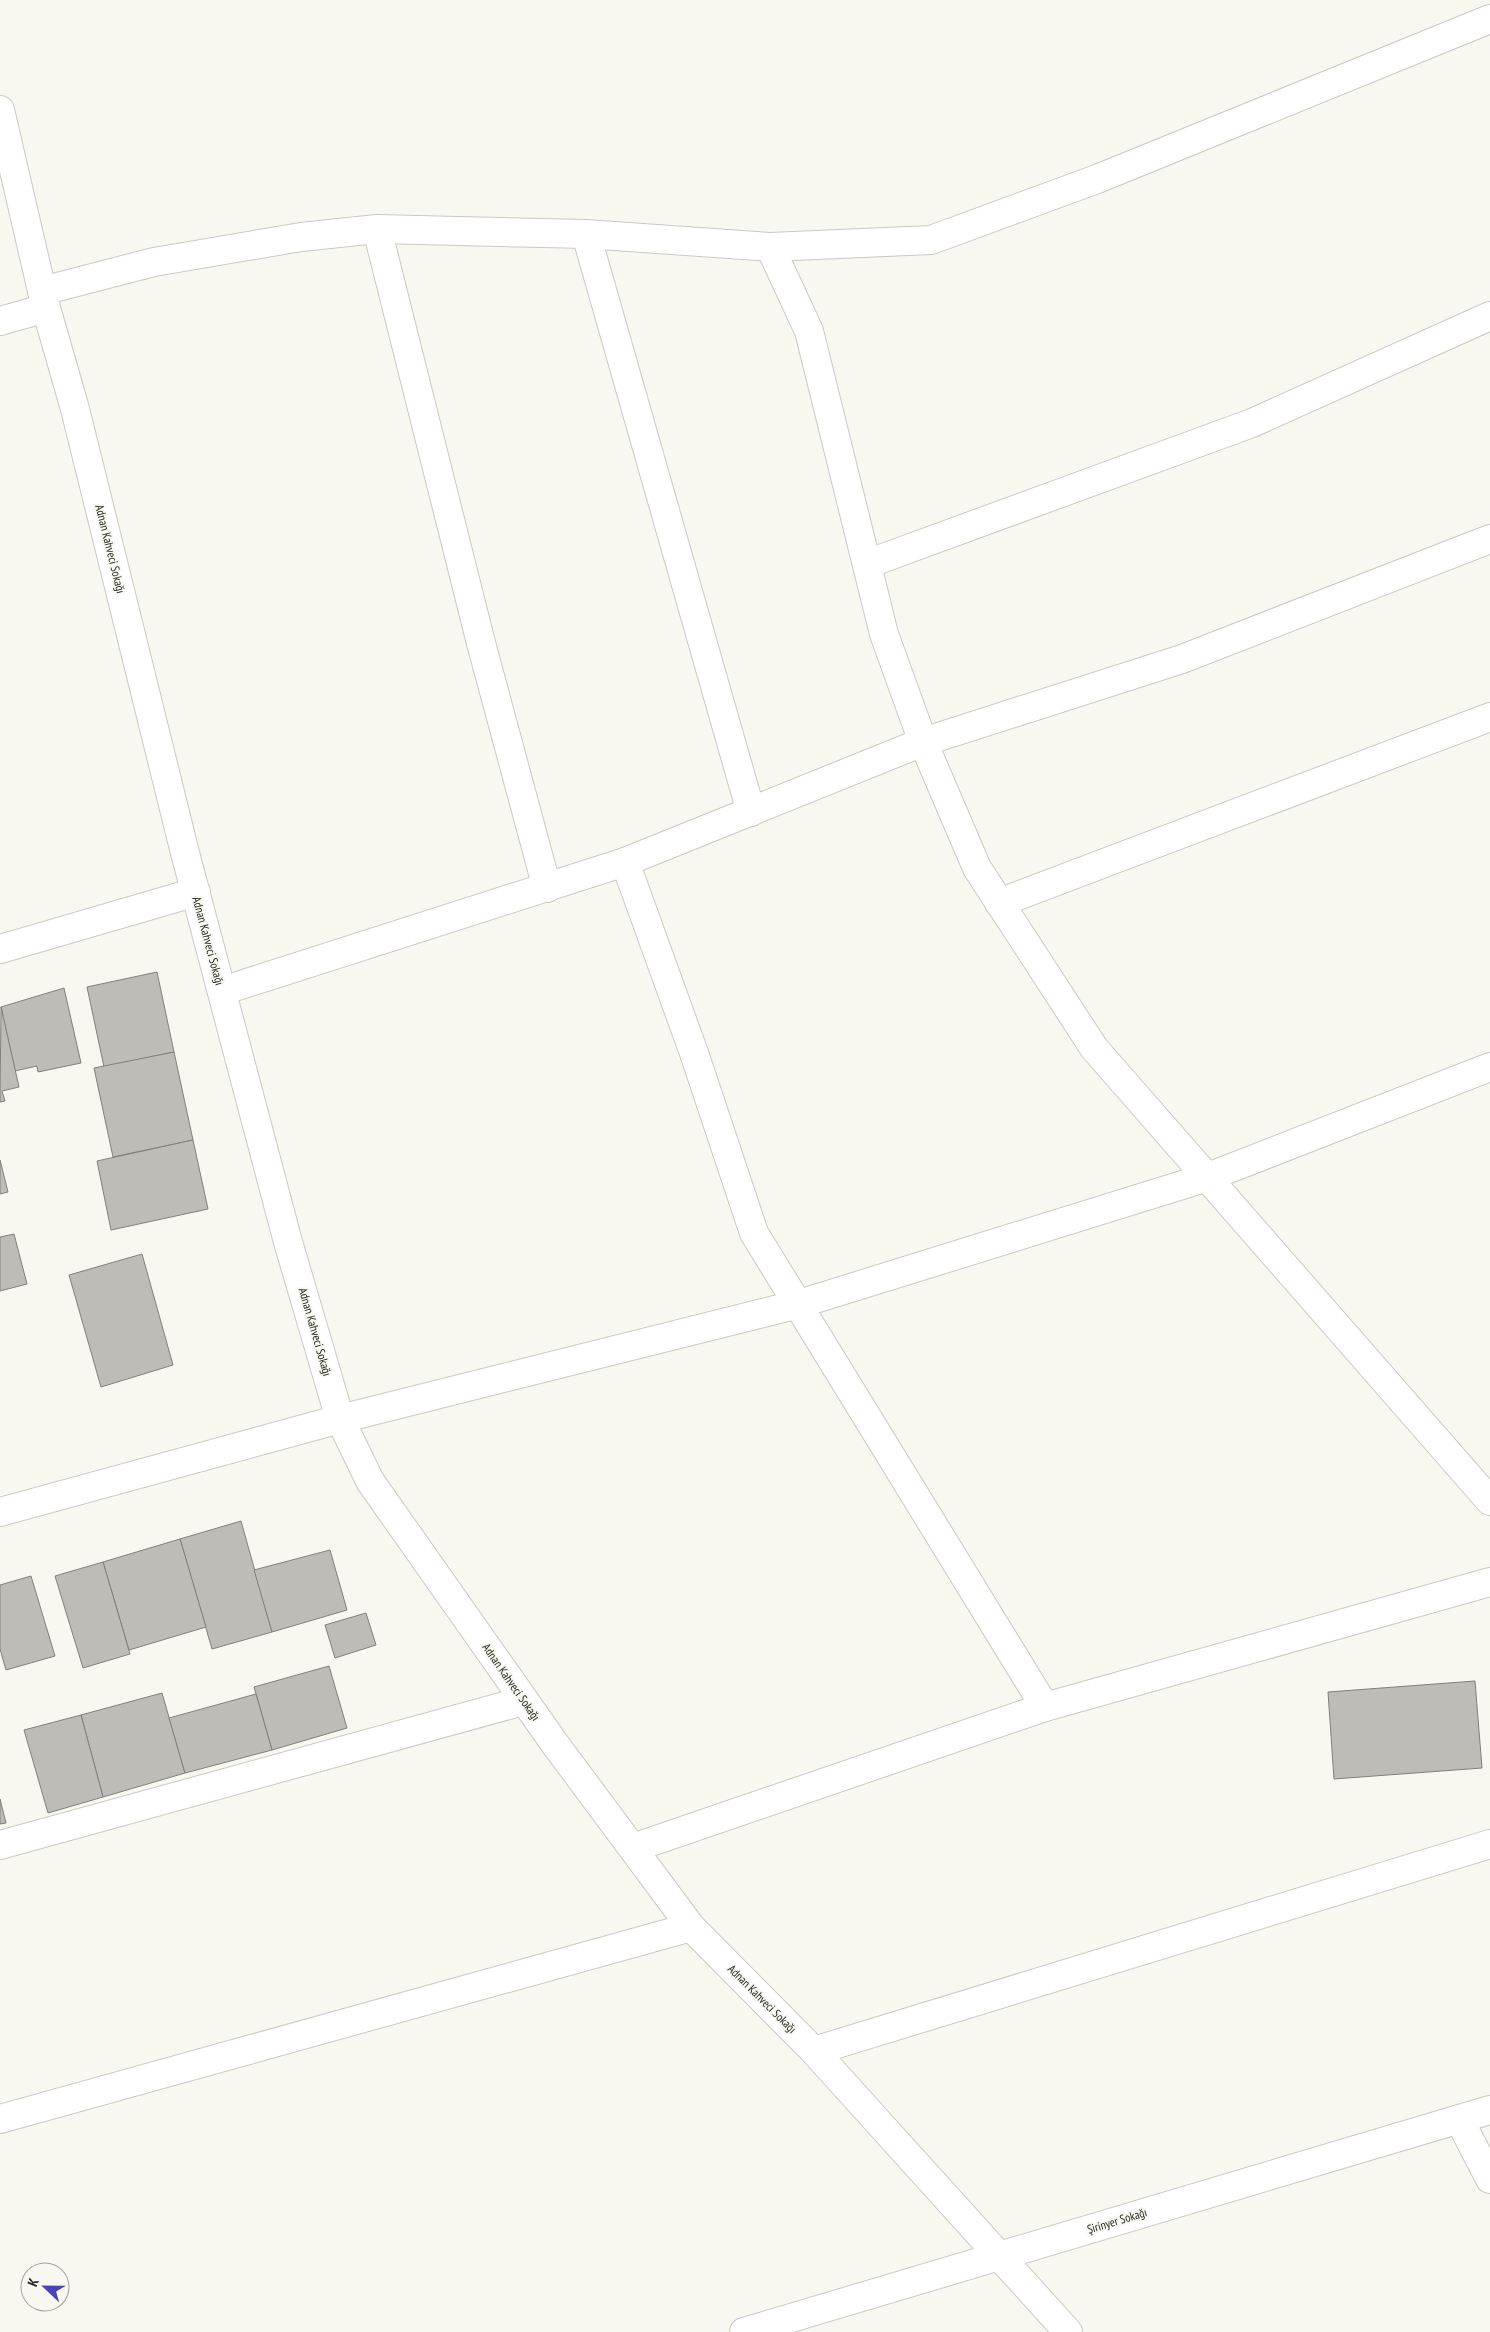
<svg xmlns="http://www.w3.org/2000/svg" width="1490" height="2332" font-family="'PT Sans Narrow',sans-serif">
	<rect width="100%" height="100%" fill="#f8f8f1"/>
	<!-- building -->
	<g fill="#bdbcb6" stroke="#81807a">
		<path d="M157,972L174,1052L104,1067L87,987Z"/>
		<path d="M64,988L81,1063L38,1072L37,1066L15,1071L1,1007Z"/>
		<path d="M1,1007L19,1087L2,1091L5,1101L0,1102Z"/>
		<path d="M174,1052L193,1140L113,1157L94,1068Z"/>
		<path d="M193,1140L208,1209L111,1230L97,1161Z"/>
		<path d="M0,1160L8,1192L0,1194Z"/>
		<path d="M14,1234L27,1284L0,1291V1237Z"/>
		<path d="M142,1254L173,1365L101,1387L69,1275Z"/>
		<path d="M241,1521L272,1632L212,1649L180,1539Z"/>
		<path d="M180,1539L206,1627L129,1650L103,1562Z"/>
		<path d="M330,1550L347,1610L272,1632L254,1570Z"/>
		<path d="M103,1562L130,1654L83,1668L55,1576Z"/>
		<path d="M31,1576L55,1656L6,1670L0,1649V1585Z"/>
		<path d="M366,1613L376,1645L335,1658L325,1625Z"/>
		<path d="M329,1666L347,1728L272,1750L254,1687Z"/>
		<path d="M1475,1681L1482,1768L1334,1779L1328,1692Z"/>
		<path d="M162,1693L185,1773L103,1797L81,1715Z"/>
		<path d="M256,1694L272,1750L185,1773L169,1718Z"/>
		<path d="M81,1715L103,1797L48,1813L24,1730Z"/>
		<path d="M0,1799L6,1823L0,1824Z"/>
	</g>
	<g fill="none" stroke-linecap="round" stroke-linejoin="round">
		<!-- minor casing -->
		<g stroke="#cacac3" stroke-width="30">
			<g id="minor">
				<path d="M0,110L46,308L75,409L185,853L288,1242L340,1419L370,1481L555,1744L691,1927L814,2051L1068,2332"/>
				<path d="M377,229L481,643L547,888"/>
				<path d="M586,234L751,812"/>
				<path d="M770,247L809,331L884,634L923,742L977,868L1094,1048L1490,1501"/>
				<path d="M42,291L154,262L301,237L377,229L586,234L770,247L931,240L1097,179L1490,19"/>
				<path d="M0,321L46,308"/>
				<path d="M867,564L1252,423L1490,316"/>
				<path d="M625,862L694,1053L754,1233L1045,1707"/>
				<path d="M999,903L1490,717"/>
				<path d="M0,949L196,892"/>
				<path d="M222,991L625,862L923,742L1182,659L1490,539"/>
				<path d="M0,1512L340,1419L799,1304L1208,1177L1490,1067"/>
				<path d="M0,1845L523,1701"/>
				<path d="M633,1848L1045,1707L1490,1582"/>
				<path d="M814,2051L1490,1844"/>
				<path d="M0,2119L691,1927"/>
				<path d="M1459,2119L1490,2179"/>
				<path d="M744,2332L1490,2110"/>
			</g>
		</g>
		<!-- minor -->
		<use href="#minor" stroke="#fff" stroke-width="28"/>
	</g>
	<g text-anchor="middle" stroke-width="4" stroke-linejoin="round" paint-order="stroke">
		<!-- street labels -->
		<g font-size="12" fill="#262623" stroke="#f8f8f1">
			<text transform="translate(110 549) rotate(76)" y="4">Adnan Kahveci Sokağı</text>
			<text transform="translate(208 941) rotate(75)" y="4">Adnan Kahveci Sokağı</text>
			<text transform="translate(315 1332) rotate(74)" y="4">Adnan Kahveci Sokağı</text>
			<text transform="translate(511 1682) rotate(55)" y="4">Adnan Kahveci Sokağı</text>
			<text transform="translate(762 1999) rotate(45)" y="4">Adnan Kahveci Sokağı</text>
			<text transform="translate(1117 2221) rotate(-17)" y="4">Şirinyer Sokağı</text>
		</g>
	</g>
	<!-- north arrow -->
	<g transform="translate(45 2287) rotate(292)"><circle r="24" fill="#f8f8f1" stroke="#a4a49f"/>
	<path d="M0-4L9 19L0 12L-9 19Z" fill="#4e42b9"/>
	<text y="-8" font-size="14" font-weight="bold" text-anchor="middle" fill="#262623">K</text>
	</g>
</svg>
